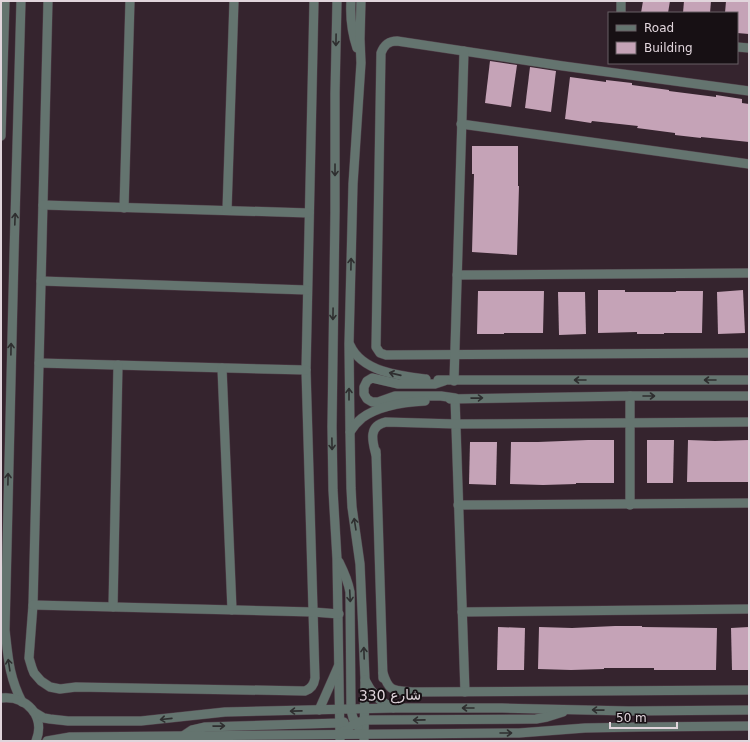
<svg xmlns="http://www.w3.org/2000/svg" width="750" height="742" font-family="'DejaVu Sans','Noto Naskh Arabic',sans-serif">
	<rect width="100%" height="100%" fill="#35242e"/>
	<!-- building -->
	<g fill="#c5a3b7">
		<path d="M643,1H670L668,13H641Z"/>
		<path d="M684,1H711L710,13H683Z"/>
		<path d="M726,1H749V34L737,33V13H725Z"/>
		<path d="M490,61L517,65L511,107L485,103Z"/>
		<path d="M530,67L556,71L551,112L525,108Z"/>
		<path d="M570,77L606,82V80L632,83V85L669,90V91L716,97V95L742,99V103L749,104V142L701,137V138L675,135V133L637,128L638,126L592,121L591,123L565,119Z"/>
		<path d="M472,146H518V186H519L517,255L472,252L474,174H472Z"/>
		<path d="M598,290H625V292H676V291H703L702,333H664V334H637V332L598,333Z"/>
		<path d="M743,290L745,333L718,334L717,292Z"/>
		<path d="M478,291H544L543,333H504V334H477Z"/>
		<path d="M558,292H585L586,334L559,335Z"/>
		<path d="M588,440H614V483H576V484L543,485L510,484L511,442H538Z"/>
		<path d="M647,440H674L673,483H647Z"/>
		<path d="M688,440L715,441L749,440V482H687Z"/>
		<path d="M470,442H497L496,485L469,484Z"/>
		<path d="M615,626H642V627L717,628L716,670H654V668H604V669L571,670L538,669L539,627L572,628Z"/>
		<path d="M498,627L525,628L524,670H497Z"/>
		<path d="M749,627V670H732L731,628Z"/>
	</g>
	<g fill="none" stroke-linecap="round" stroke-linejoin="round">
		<!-- minor casing -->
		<g stroke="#51404a" stroke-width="10">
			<g id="minor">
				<path d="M21,1L14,255L5,630C8,657 9,677 22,702"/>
				<path d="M48,1L33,605L29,658L32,668L34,673L41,681L50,687L60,689L76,687L305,691C311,689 314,685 315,678L306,370L314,1"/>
				<path d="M337,1L335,93V212L332,427L333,490L337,559L340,741"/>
				<path d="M351,1C350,17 352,33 357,48"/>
				<path d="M361,1L360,39L361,63L353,184L349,344L350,432L351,488L352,507L360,564L365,679L364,741"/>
				<path d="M621,1V13"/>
				<path d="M737,47L749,48"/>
				<path d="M749,91L563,66L397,41C388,41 384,45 381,53L376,347L380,353L386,355L749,353"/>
				<path d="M461,124L749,164"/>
				<path d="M1,136L5,1"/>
				<path d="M43,205L309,213"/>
				<path d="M124,208L130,1"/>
				<path d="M227,210L234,1"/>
				<path d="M457,275L749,273"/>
				<path d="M41,281L307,290"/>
				<path d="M350,345C362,372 400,376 426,379"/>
				<path d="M39,363L306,370"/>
				<path d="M222,368L232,610"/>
				<path d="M438,380H749"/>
				<path d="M444,381L435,384H398L372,378L367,381L364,387V394L367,399L372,402H378L395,396H441L455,398L465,692"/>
				<path d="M454,381L464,51"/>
				<path d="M630,396V505"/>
				<path d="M450,399L630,396H749"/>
				<path d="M350,432C353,427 357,422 362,418C378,406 406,402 425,401"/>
				<path d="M376,451L383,678"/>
				<path d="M376,455C373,443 367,426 386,422L456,424L749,422"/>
				<path d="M458,505L749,503"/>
				<path d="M339,562C344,572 348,581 350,592L351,710L353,718L358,727"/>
				<path d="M33,605L313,612L339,614"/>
				<path d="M113,607L118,365"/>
				<path d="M462,612L749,609"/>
				<path d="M383,673C389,692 393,690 412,692L749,690"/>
				<path d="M365,680C371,693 380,702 393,708"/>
				<path d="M1,698C26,695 46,716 36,741"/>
				<path d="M319,710L338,667"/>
				<path d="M34,712L44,718L50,719L68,721H141L225,712L393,708H502L629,711L749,710"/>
				<path d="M340,735C347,727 354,723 365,720L536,719L547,717L563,712"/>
				<path d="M183,736L192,730L205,727L340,723L344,722"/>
				<path d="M47,741L70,737L519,733L585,728L640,727L749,726"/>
			</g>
		</g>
		<!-- minor -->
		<use href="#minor" stroke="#64746f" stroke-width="9"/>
	</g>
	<!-- one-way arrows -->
	<defs><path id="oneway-shaft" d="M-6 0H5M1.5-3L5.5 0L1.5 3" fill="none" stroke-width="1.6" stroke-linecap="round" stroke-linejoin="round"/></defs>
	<g stroke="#2e2e2f">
		<use href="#oneway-shaft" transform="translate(336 40) rotate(91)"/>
		<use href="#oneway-shaft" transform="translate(335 170) rotate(90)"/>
		<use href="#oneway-shaft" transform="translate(15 219) rotate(-88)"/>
		<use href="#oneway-shaft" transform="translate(351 264) rotate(-89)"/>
		<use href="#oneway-shaft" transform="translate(333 314) rotate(91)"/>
		<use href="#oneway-shaft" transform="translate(11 349) rotate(-89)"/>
		<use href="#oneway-shaft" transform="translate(395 374) rotate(-167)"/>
		<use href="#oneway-shaft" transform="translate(580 380) rotate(180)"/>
		<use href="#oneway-shaft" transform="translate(710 380) rotate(180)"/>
		<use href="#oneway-shaft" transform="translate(349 394) rotate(-90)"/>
		<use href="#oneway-shaft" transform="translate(649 396)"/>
		<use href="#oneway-shaft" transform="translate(477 398) rotate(-1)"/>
		<use href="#oneway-shaft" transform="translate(332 444) rotate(89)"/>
		<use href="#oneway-shaft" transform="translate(8 479) rotate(-89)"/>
		<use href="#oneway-shaft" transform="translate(355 524) rotate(-99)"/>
		<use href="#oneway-shaft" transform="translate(350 596) rotate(87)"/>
		<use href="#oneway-shaft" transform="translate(364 653) rotate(-92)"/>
		<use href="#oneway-shaft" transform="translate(9 665) rotate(-99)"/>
		<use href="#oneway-shaft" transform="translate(468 708) rotate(-180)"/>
		<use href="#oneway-shaft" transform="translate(598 710) rotate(-179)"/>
		<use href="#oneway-shaft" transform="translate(296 711) rotate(179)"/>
		<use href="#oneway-shaft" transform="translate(166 719) rotate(174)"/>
		<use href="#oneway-shaft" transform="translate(419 720) rotate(179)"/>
		<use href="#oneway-shaft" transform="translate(219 726) rotate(-1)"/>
		<use href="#oneway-shaft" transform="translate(506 733)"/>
	</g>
	<g text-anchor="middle" stroke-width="4" stroke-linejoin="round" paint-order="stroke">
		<!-- street labels -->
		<g font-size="14" fill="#e1d5dc" stroke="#171014">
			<text transform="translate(390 695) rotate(-1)" y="5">شارع 330</text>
		</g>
	</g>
	<!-- border -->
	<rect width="750" height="742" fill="none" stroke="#e1d5dc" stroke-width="4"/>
	<!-- legend -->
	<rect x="608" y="12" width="130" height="52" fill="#171014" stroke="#685f64"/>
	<rect x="616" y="25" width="20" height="6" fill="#64746f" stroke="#685f64"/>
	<text x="644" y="32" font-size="12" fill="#e1d5dc">Road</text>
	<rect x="616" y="42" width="20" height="12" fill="#c5a3b7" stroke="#685f64"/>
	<text x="644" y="52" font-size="12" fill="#e1d5dc">Building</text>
	<!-- scale -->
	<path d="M610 722v6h67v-6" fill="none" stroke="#e1d5dc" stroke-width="2"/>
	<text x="616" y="722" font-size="12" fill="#e1d5dc" stroke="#171014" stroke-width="3" paint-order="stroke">50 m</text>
</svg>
